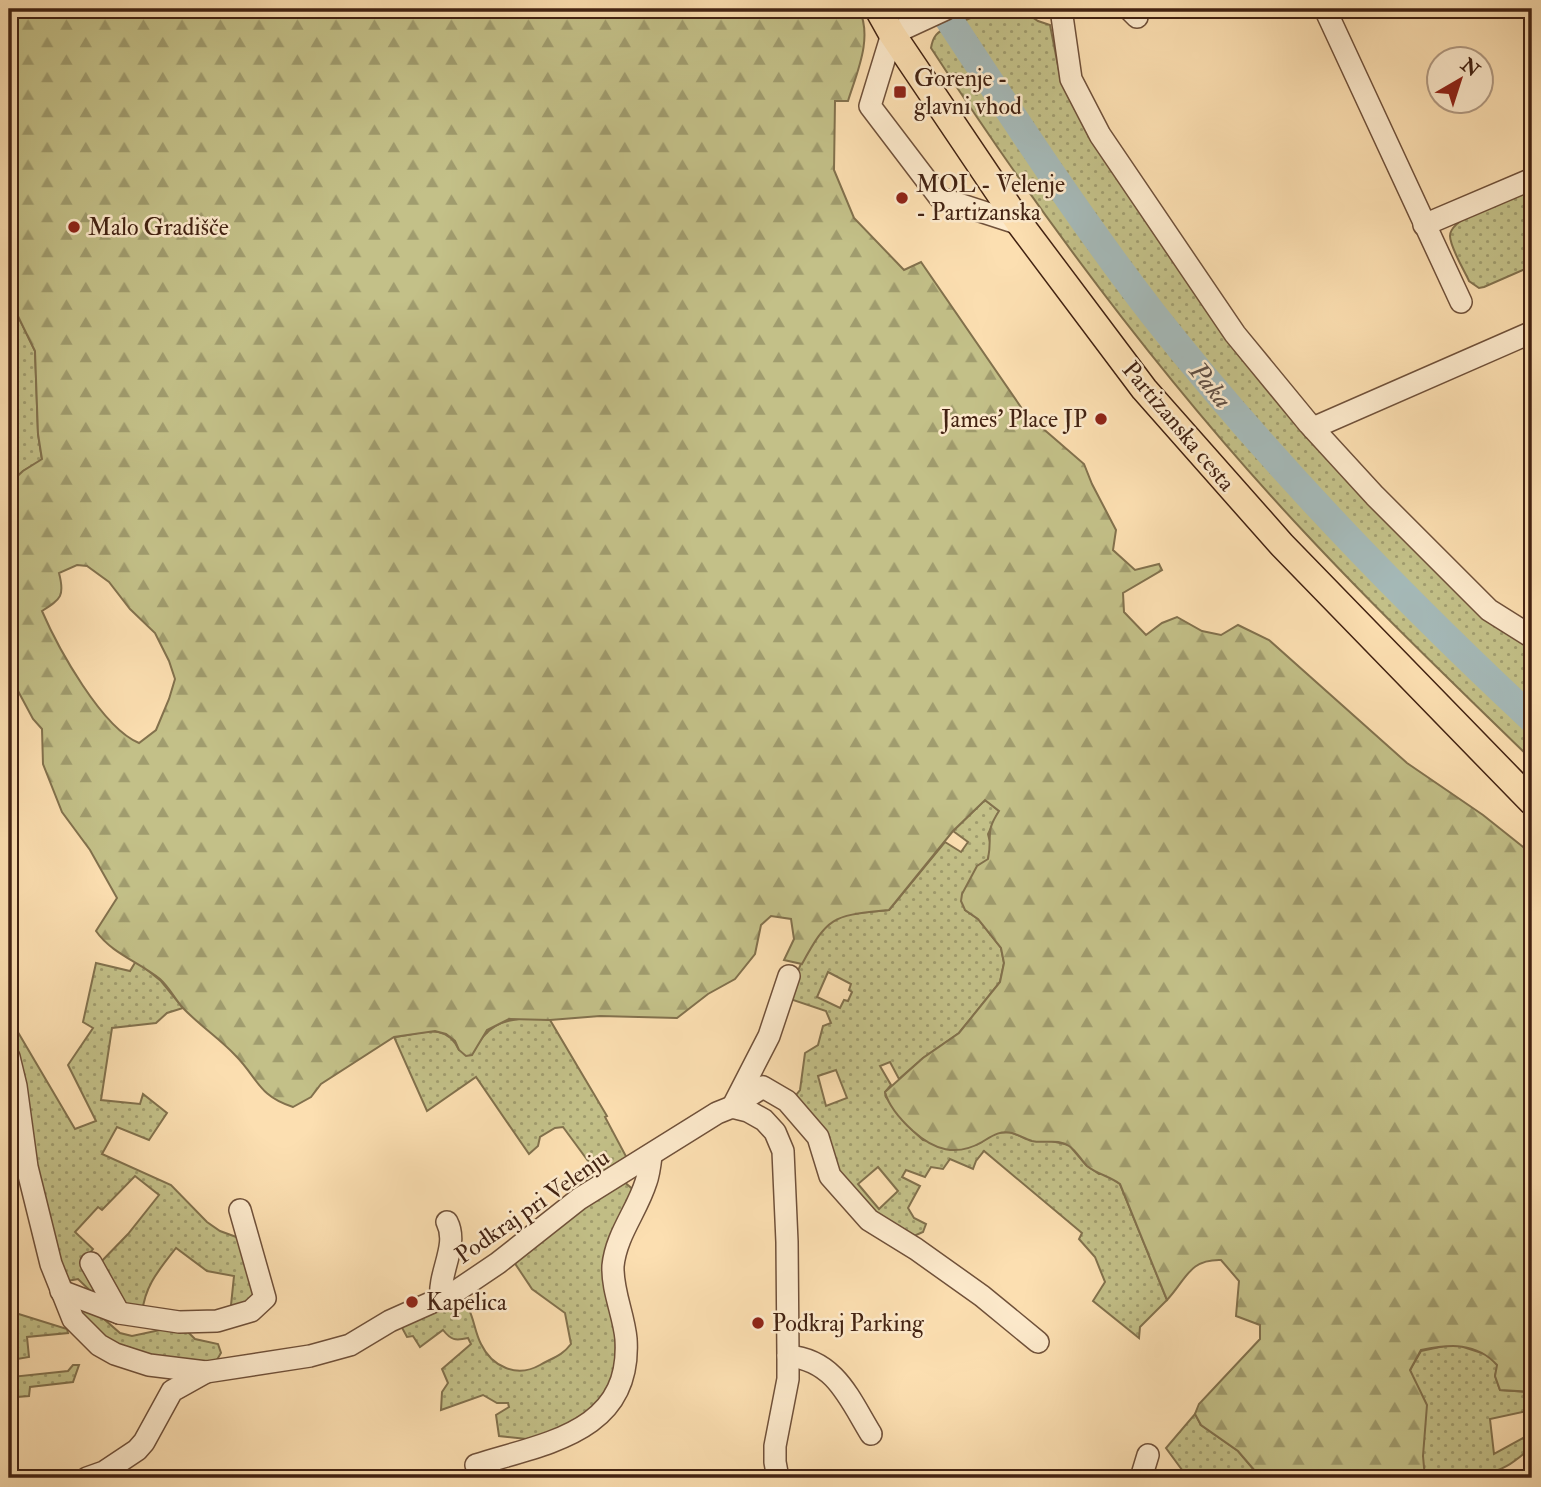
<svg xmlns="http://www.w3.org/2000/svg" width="1541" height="1487" font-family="'IM FELL Double Pica',serif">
	<defs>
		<pattern id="grass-dots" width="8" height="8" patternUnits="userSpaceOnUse" patternTransform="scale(1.75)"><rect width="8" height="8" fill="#c3c088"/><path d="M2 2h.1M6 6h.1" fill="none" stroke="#a09c6e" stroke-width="1.8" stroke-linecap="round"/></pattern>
		<pattern id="forest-firs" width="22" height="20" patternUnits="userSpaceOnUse" patternTransform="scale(1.75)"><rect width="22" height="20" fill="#c3c088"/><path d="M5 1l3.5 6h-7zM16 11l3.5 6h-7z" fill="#a09c6e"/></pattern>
	</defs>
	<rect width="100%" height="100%" fill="#fcdfb1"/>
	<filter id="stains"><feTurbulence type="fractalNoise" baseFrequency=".00286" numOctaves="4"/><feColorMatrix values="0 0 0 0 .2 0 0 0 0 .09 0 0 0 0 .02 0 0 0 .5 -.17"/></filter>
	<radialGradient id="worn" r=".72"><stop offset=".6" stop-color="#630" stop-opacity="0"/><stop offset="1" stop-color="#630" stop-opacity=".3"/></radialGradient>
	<!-- grass -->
	<g fill="url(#grass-dots)" stroke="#82714d" stroke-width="2" fill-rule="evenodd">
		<path d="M991,9H1020L1038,21L1050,25L1059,71L1067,93L1218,321L1530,640L1532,647V712C1425,608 1316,504 1220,388C1125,272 1040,149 959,23Z"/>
		<path d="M948,27C1019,137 1092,245 1172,349C1238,434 1313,512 1389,588C1436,636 1482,685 1532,730V760C1456,686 1379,612 1307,535C1166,385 1043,220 931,48C933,36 937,32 948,27Z"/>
		<path d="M1523,193L1532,197V266L1484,287L1479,288L1469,281C1464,270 1450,247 1450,236C1450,217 1507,199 1523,193Z"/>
		<path d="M9,307L15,310L35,351L38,434L42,460L23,471L9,484Z"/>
		<path d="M985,800L999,811L988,834L991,846L988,859L965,910L978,919L1001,948L1004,963L1000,982L959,1033L923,1058L899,1079L890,1062L880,1066L891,1085L885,1092L886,1097L905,1123L923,1140L966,1148L980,1143L995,1133L1010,1132L1033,1141H1051L1069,1145L1086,1165L1099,1174H1106L1120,1184L1167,1300L1140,1327L1139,1338L1093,1301L1105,1282L1095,1257L1079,1239L1082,1233L984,1151L976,1161L973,1169L950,1159L943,1169L931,1167L925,1177L906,1170L902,1177L920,1186L908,1208L914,1218L926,1224L923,1232L907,1239L854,1196L792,1100L800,1090L805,1053L818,1045L823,1026L831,1023L826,1011L787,998C798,970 813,925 845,915C859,912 875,912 889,910L945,842L961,852L968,842L953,831ZM828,972L851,984L849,990L852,992L848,1001L844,1000L840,1008L817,997ZM836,1070L847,1098L826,1106L818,1076ZM878,1167L898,1191L879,1209L858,1184Z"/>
		<path d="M136,961L161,981L183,1008L167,1013L156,1023L112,1028L101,1100L140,1104L143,1094L167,1113L149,1140L117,1127L102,1154L171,1185L207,1222L220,1231L250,1242L257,1296L230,1315L234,1276L207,1271L176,1248C159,1270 145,1285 142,1313L123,1310L98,1265L128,1234L159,1195L135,1176L102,1210L98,1207L75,1232L93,1249L86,1258L102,1302L78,1279L67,1281L38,1191L16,1056L9,1036V1017L75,1129L96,1121L68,1065L93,1028L83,1022L96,963L130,971Z"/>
		<path d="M532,1018L550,1020L607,1116L605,1117L629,1162L582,1186L579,1182L591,1165L563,1127L555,1128L540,1137L538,1146L529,1154L476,1077L427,1111L394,1037C419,1035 445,1020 459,1050L472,1054C486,1026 501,1019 532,1018Z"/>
		<path d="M622,1180L636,1192L618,1229L615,1379L588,1418L536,1440L499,1436L496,1415L509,1407L508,1403H497L483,1395L441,1410L442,1392L448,1383L442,1369L471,1344L468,1338C455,1341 451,1340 443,1330L420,1347L413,1336L407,1337L400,1324L458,1297C475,1310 472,1326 481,1344C492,1367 517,1378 540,1365C552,1358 562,1356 571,1344L565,1313L532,1289L514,1262L547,1225Z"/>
		<path d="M72,1306H89L120,1333L132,1336L160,1330H186L195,1339L218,1344L221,1353L215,1363L158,1358L101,1341Z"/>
		<path d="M9,1311L67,1329L68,1333L27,1337L29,1357L11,1360L12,1377L68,1371L73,1365H79L73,1382L30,1387L29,1396L17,1397L16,1403L9,1404Z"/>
		<path d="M1454,1344L1488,1355L1498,1365L1495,1376L1500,1390L1532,1392V1410L1490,1419L1494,1454L1532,1433V1447C1517,1459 1504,1472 1484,1473L1487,1478H1425L1424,1473L1410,1370L1421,1351Z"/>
		<path d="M1195,1414L1201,1425L1238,1451L1261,1478H1188L1166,1448Z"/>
	</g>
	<!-- forest -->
	<path fill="url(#forest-firs)" stroke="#82714d" stroke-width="2" fill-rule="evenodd" d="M9,9H859C873,38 857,72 848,101H835L834,170L854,218L904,270L921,262L1025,413L1084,464L1092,484L1116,530L1113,550L1135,570L1159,564L1162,570L1123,593L1124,612L1146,635L1162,623L1177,617L1202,631L1221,635L1238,625L1269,640L1407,763L1483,815L1532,854V1392L1500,1390L1495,1376L1497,1365C1476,1342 1450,1344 1421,1350L1410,1370L1427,1405L1423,1456L1425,1478H1261L1238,1451L1201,1425L1195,1414L1199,1404L1260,1339V1325L1236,1316L1239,1281L1221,1260C1189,1259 1186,1280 1167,1300L1120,1184C1109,1176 1097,1174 1087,1166C1081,1160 1076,1150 1069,1146C1058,1138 1044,1144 1032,1141C1025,1139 1019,1135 1012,1133C1000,1130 992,1136 982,1142C956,1157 934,1150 913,1131C902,1121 889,1107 885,1092L923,1058L959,1033L1000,982L1004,963L1001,948L978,919L965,910L961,901L962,894L977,866L988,859C993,835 984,834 999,811L985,800L953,831L889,910C834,916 829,914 802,964L784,960L794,939L791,919L771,916L761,925L755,954L735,979L708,994L677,1018L600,1016L550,1020L509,1019L487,1030L472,1055L466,1056L459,1050L455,1041L446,1034L435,1031L394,1037L321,1084L311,1097L293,1107C258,1096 258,1078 235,1055C219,1038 199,1025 183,1008C175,999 169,987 160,979C139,962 111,953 96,931L117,898L90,850L62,812L43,764L42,729L33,719L18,691L9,683V484L23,471L42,459L38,434L35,351L15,310L9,307ZM77,565L87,566L109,582L130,609L155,633L169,661L175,679L169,699L156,730L139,743C102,728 58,648 42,611C61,599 65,596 59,573Z"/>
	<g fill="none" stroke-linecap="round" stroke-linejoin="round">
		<!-- river -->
		<path stroke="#a5b9b8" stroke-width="28" d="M942,9C1010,112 1077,216 1153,314C1267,459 1397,593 1532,719"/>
		<!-- minor casing -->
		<g stroke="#70513a" stroke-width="24">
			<g id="minor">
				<path d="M946,9L892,34L870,106L940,198L1020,224"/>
				<path d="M1061,9L1071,79L1100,135L1235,334L1309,424L1375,496L1489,610L1532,637"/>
				<path d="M1129,9L1137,17"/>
				<path d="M1325,9L1461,302"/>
				<path d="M1424,225L1532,179"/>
				<path d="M1313,428L1530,333"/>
				<path d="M9,1057L16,1086L27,1167L51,1264L73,1319L99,1345L115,1354L149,1365L206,1372L310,1356L350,1345L390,1321L455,1292L498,1263L579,1199L717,1113L732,1107L748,1111L764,1120L775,1132L783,1151L787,1242L788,1356V1379L775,1446V1462L778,1478"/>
				<path d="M733,1106L769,1036L789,976"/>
				<path d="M732,1107L763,1087L787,1101L818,1137L830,1176L869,1220L916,1249L982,1296L1038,1342"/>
				<path d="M91,1263L119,1313"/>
				<path d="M61,1291L119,1313L179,1322L217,1321L251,1311L265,1298L240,1210"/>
				<path d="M441,1298C438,1273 459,1245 447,1222"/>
				<path d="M788,1356C835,1360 849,1398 871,1434"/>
				<path d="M476,1465C545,1443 632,1433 626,1339C624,1315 612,1291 613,1266C616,1235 637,1211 646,1182C649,1174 650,1165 651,1156"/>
				<path d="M87,1478L104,1472L137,1450L144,1442L172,1391L206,1372"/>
				<path d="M1141,1478L1148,1455"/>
			</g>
		</g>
		<!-- major casing -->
		<g stroke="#422212" stroke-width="29">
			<path id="major" d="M878,9L892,34L1020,224L1144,389L1282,545L1532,802"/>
		</g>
		<!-- minor -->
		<use href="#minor" stroke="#fdeacc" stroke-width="21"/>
		<!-- major -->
		<use href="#major" stroke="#fcdfb1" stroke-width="26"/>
	</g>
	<!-- markers -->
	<g fill="#8f2418" stroke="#fdeacc" stroke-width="2.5">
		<rect x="893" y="85" width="14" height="14" rx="3.5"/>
		<circle cx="902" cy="198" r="7"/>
		<circle cx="74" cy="227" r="7"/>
		<circle cx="1101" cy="419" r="7"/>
		<circle cx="412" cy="1302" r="7"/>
		<circle cx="758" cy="1323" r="7"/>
	</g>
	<g text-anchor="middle" stroke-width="5" stroke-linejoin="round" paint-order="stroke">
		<!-- poi labels -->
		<g font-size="24" fill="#422212" stroke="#fdeacc" text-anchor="start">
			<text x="914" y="86">Gorenje -<tspan x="914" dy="28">glavni vhod</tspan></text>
			<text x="916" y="192">MOL - Velenje<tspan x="916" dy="28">- Partizanska</tspan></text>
			<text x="88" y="235">Malo Gradišče</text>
			<text x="1087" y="427" text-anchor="end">James' Place JP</text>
			<text x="426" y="1310">Kapelica</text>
			<text x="772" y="1331">Podkraj Parking</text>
		</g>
		<!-- street labels -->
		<g font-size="24" fill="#422212" stroke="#fdeacc">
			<text transform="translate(1179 426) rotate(50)" y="8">Partizanska cesta</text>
			<text transform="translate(532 1206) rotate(-35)" y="8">Podkraj pri Velenju</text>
		</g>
		<!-- water labels -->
		<g font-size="26" font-style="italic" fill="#604f44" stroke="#fdeacc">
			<text transform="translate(1211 385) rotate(51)" y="9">Paka</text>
		</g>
	</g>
	<!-- margin -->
	<rect width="1541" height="1487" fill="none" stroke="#fcdfb1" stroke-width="35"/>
	<rect x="10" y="10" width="1520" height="1466" fill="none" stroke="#422212" stroke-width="3.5"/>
	<rect x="18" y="18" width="1506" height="1452" fill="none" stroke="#422212" stroke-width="2"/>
	<!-- north arrow -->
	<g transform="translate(1460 80) rotate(39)"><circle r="33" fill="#fdeacc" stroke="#b29a82" stroke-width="2"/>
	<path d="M0-5L12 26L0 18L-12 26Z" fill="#8f2418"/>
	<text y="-10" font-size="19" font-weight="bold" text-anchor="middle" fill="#422212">N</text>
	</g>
	<rect width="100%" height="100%" filter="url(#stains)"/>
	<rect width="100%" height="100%" fill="url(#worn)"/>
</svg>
